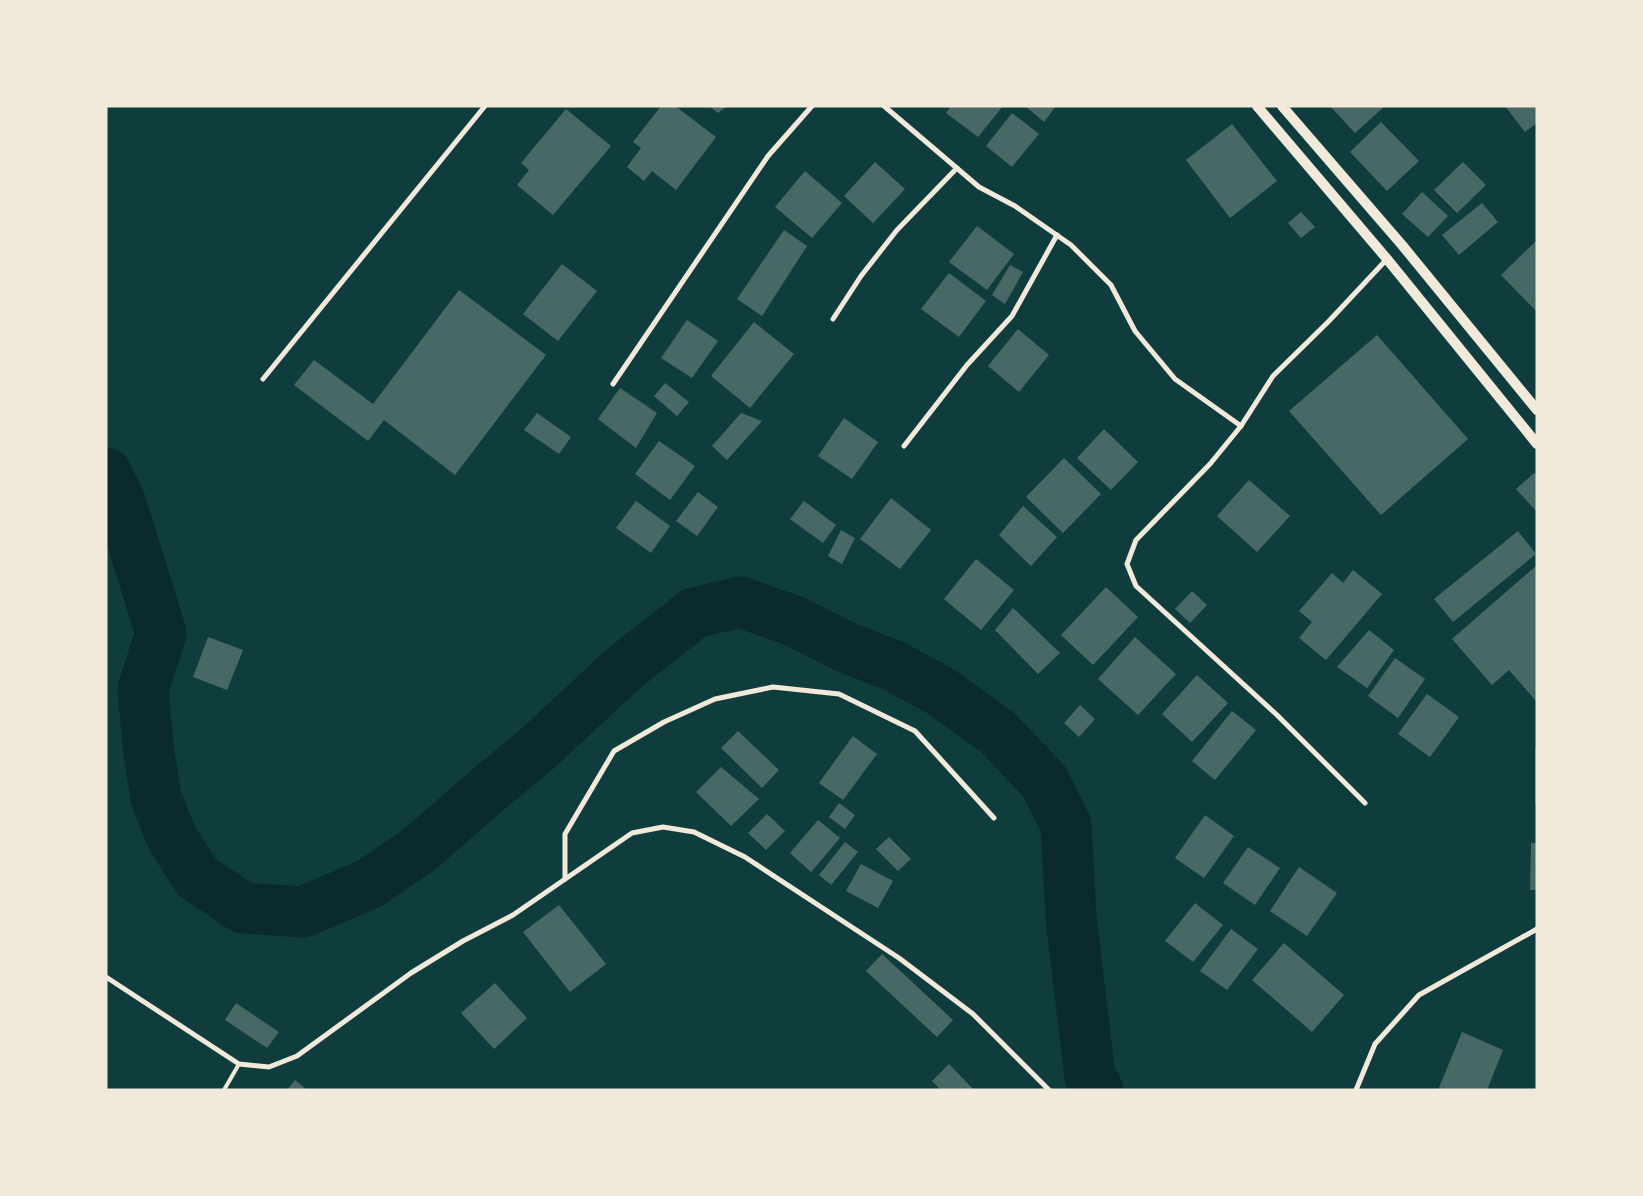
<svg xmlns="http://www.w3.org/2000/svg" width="1643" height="1196" font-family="Karla,sans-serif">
	<rect width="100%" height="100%" fill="#0f3d3e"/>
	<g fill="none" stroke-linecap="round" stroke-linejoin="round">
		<!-- river -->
		<path stroke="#0a2a2b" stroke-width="51" d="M106,473L120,501L161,633L143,689L148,746L156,798L172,838L197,877L243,908L303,912L369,884L420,849L498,781L536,750L622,670L694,613L740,602L794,621L845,647L894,666L940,691L996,731L1044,781L1066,825L1071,917L1090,1077L1098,1090"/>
	</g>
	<!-- building -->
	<g fill="#486865">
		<path d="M661,106H675L716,137L676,190L652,171L644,181L627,167L641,148L633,142Z"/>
		<path d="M709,106H727L718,113Z"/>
		<path d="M951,106H1003L978,137L946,113Z"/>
		<path d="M1025,106H1056L1044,122Z"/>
		<path d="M1330,106H1385L1355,133Z"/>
		<path d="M1505,106H1537V123L1525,132Z"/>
		<path d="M566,109L611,146L553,215L517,185L529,170L521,163Z"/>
		<path d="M1012,113L1039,134L1012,167L986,146Z"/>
		<path d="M1381,122L1419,161L1387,191L1350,152Z"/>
		<path d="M1232,124L1277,181L1230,218L1186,160Z"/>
		<path d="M875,162L905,189L873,223L844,196Z"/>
		<path d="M1463,162L1486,185L1457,213L1434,190Z"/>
		<path d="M805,171L842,203L812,238L775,207Z"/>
		<path d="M1422,192L1448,216L1428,237L1402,214Z"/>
		<path d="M1482,203L1498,222L1459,255L1442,235Z"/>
		<path d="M1301,212L1315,227L1301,238L1288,223Z"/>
		<path d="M977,226L1014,254L987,290L949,262Z"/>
		<path d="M784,230L807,246L762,316L737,299Z"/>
		<path d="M1537,240V312L1501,275Z"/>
		<path d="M562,264L597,291L558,341L523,314Z"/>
		<path d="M1010,265L1023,272L1005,304L992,295Z"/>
		<path d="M949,273L986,301L959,337L921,309Z"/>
		<path d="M459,290L546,355L455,475L384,420L368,441L294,385L314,360L373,404Z"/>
		<path d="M687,320L718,341L692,378L661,358Z"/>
		<path d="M754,322L794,354L750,408L711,376Z"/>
		<path d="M1018,329L1049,355L1019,392L988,366Z"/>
		<path d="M1377,335L1468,439L1381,515L1289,411Z"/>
		<path d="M665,383L689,402L677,416L654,396Z"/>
		<path d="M620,388L657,413L636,448L598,419Z"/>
		<path d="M537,413L571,437L559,454L524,430Z"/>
		<path d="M741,413L762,421L727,460L712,446Z"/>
		<path d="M844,418L878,442L852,479L818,456Z"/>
		<path d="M1104,429L1138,462L1111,490L1077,458Z"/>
		<path d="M659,441L695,466L670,500L635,474Z"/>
		<path d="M1064,458L1101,494L1063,533L1026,497Z"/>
		<path d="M1534,473L1537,475V512L1516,489Z"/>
		<path d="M1249,480L1290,516L1257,552L1217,516Z"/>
		<path d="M698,492L718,507L697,536L676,521Z"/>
		<path d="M891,498L931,530L900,569L860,539Z"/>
		<path d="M636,501L670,526L651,553L616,528Z"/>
		<path d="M804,501L836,525L823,543L790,519Z"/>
		<path d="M1023,506L1057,537L1031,566L999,535Z"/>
		<path d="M841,530L855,538L842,564L828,556Z"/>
		<path d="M1518,531L1536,554L1453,622L1434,599Z"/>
		<path d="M976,559L1014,590L981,630L944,599Z"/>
		<path d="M1537,565V702L1509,670L1492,685L1452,639Z"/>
		<path d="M1353,570L1382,594L1326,660L1299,638L1312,622L1299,611L1332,573L1343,583Z"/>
		<path d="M1106,587L1138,617L1093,665L1061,635Z"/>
		<path d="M1192,591L1207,605L1190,623L1175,609Z"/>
		<path d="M1013,608L1060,653L1038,674L995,630Z"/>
		<path d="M1369,630L1394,650L1367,688L1337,667Z"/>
		<path d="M208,637L243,650L227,690L193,677Z"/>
		<path d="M1135,637L1176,674L1138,715L1098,679Z"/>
		<path d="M1395,658L1425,679L1398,718L1368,696Z"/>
		<path d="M1197,675L1228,703L1192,742L1162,714Z"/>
		<path d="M1427,694L1459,717L1430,757L1398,734Z"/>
		<path d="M1080,705L1095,719L1079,737L1064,723Z"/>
		<path d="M1232,711L1256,730L1215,780L1192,761Z"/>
		<path d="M738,731L779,770L762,788L721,748Z"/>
		<path d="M853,736L877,754L843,800L819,783Z"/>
		<rect x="1535" y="749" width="2" height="55"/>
		<path d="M721,767L759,799L731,826L696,792Z"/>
		<path d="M839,803L855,815L845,829L829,817Z"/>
		<path d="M767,814L785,831L766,850L748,833Z"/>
		<path d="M1205,815L1234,836L1204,878L1175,858Z"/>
		<path d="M818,820L840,838L811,872L790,853Z"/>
		<path d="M889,837L911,859L898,871L876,849Z"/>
		<path d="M845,842L858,852L831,885L819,875Z"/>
		<path d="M1531,843H1537V890H1530Z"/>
		<path d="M1248,847L1280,868L1255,905L1223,883Z"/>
		<path d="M861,864L893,881L878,908L846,891Z"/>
		<path d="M1299,867L1337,893L1307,936L1270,911Z"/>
		<path d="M1195,903L1223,925L1193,962L1165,941Z"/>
		<path d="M559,905L606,964L570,992L523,932Z"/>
		<path d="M1231,929L1258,949L1227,990L1200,971Z"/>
		<path d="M1284,943L1344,995L1312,1032L1252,980Z"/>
		<path d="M882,954L953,1020L937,1037L866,971Z"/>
		<path d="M495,983L527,1018L494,1049L461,1013Z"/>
		<path d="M236,1003L279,1032L267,1048L225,1020Z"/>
		<path d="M1462,1032L1503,1050L1487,1090H1438Z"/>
		<path d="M949,1064L974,1090H941L932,1081Z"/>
		<path d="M295,1080L307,1090H287Z"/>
	</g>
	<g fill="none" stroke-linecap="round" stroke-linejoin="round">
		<!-- service -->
		<path stroke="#f1e9da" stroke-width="4" d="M224,1090L239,1064"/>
		<!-- minor -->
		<g stroke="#f1e9da" stroke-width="5">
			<path d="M884,106L979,187L1015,206L1071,245L1111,285L1135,331L1175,379L1241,426"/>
			<path d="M833,319L861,276L897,230L957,168"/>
			<path d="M263,379L485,106"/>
			<path d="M613,384L768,156L812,106"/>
			<path d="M904,446L967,365L1012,316L1057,235"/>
			<path d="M1365,803L1277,715L1136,586L1127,564L1136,540L1210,464L1241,426L1273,376L1329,321L1387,259"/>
			<path d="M565,879V834L614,751L664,722L715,699L773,687L839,694L915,731L994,818"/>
			<path d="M106,977L239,1064L269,1067L297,1056L411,973L463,941L513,915L632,833L663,827L694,832L745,857L899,958L973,1014L1049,1090"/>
			<path d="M1356,1090L1375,1044L1419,995L1537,929"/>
		</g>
		<!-- secondary -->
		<g stroke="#f1e9da" stroke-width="10">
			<path d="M1257,106L1387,259L1537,444"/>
			<path d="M1282,106L1402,245L1537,410"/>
		</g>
	</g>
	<!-- border -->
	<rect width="1643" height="1196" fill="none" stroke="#f1e9da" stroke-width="215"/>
</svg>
